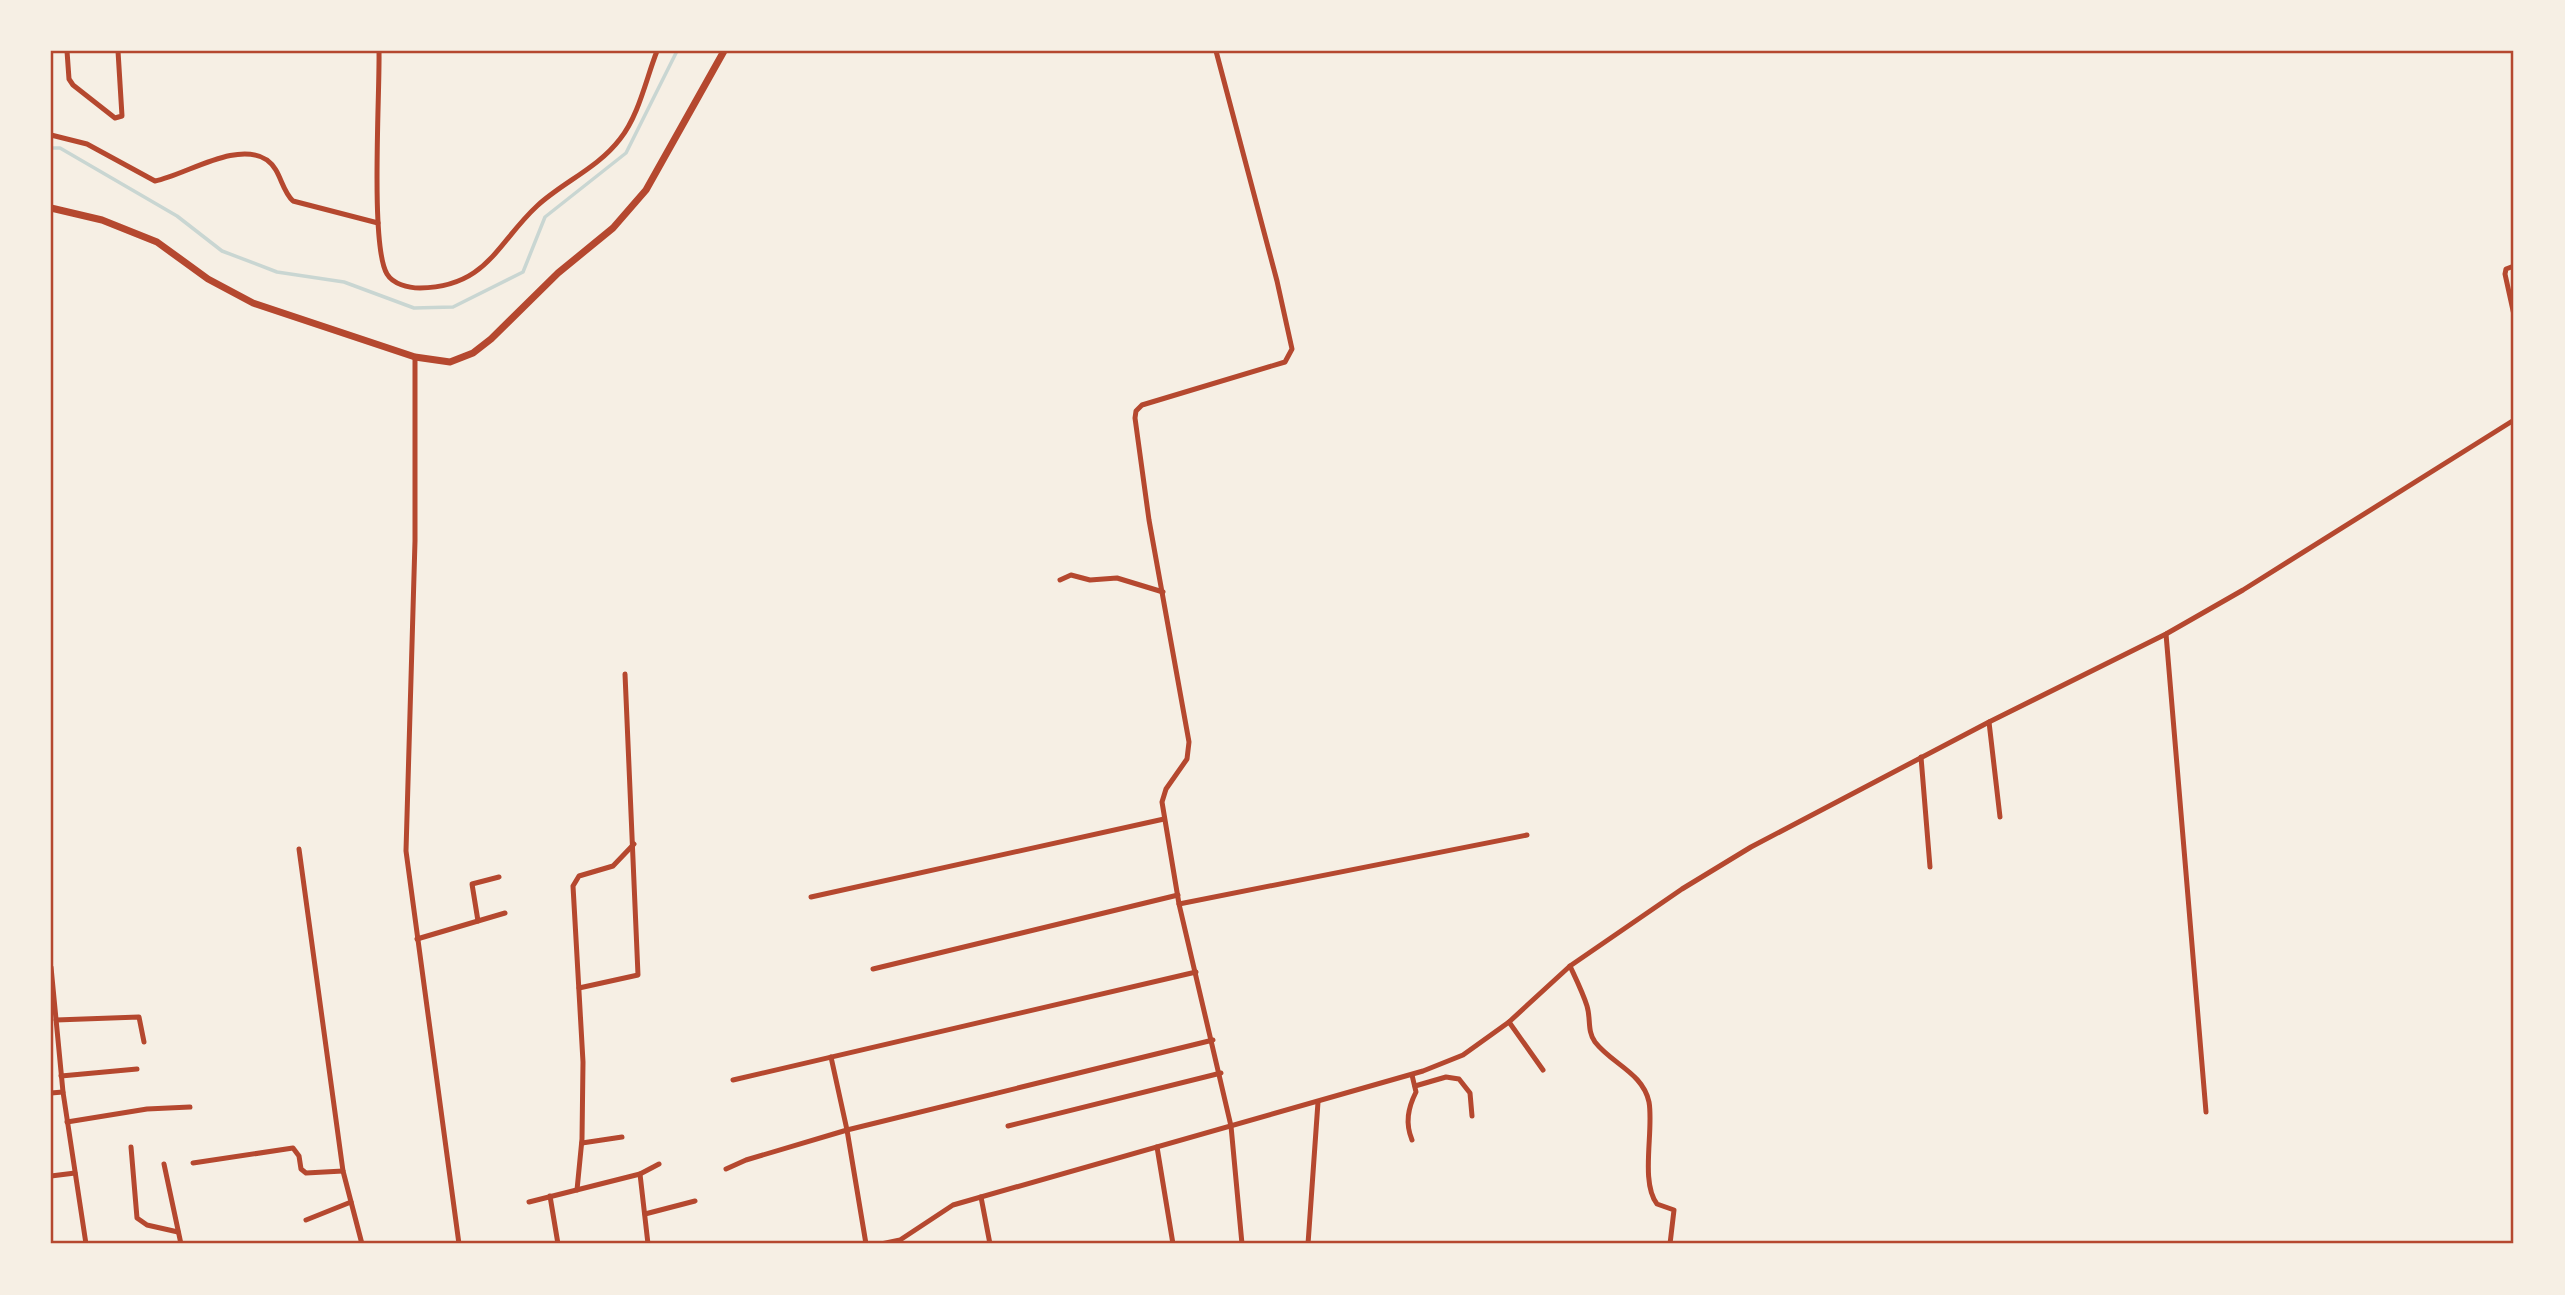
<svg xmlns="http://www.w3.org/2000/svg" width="2565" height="1295" font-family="'Space Grotesk',sans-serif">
	<rect width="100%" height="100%" fill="#f6efe4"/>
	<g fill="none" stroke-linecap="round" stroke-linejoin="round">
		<!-- stream -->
		<path stroke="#c9d6d2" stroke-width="3.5" d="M51,148H60L177,216L222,251L277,272L344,282L414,308L453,307L523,272L545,217L626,153L677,51"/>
		<!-- minor -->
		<g stroke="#b5482f" stroke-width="5">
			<path d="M67,51L69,79L73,85L115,118L122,116L118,51"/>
			<path d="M379,51C380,92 370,246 387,274C393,284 408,288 420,288C487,287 497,243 537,206C563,182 598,168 620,139C639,115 646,79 657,51"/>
			<path d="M1216,51L1277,281L1292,349L1285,362L1142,405L1136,411L1135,418L1149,520L1189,742L1187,759L1166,789L1162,802L1179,904L1231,1126L1242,1244"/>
			<path d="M51,135L87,144L155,181C186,175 237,140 267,160C281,170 281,190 293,201L378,223"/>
			<path d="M2514,266L2506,269L2505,274L2514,315"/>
			<path d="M415,357V541L406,851L459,1244"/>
			<path d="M1060,580L1071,575L1090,580L1117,578L1163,592"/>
			<path d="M2166,634L2206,1112"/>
			<path d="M1989,722L2000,817"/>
			<path d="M1921,757L1930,867"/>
			<path d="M299,849L343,1171L362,1244"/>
			<path d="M811,897L1164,819"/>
			<path d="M1179,904L1527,835"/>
			<path d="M478,921L472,884L499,877"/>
			<path d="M417,939L505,913"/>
			<path d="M1570,966C1576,979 1583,993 1587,1006C1591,1019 1587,1031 1595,1042C1612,1064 1643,1073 1649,1102C1654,1130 1640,1182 1657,1204L1674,1210L1670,1244"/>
			<path d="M51,967L63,1092L86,1244"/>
			<path d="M873,969L1178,895"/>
			<path d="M579,988L638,975L625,674"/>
			<path d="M56,1020L139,1017L144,1042"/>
			<path d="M1509,1022L1543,1070"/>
			<path d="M1412,1075L1416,1092C1408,1108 1405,1123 1412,1140"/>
			<path d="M61,1076L137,1069"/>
			<path d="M733,1080L1196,972"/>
			<path d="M1415,1086L1446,1077L1459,1079L1470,1093L1472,1116"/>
			<path d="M51,1093L63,1092"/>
			<path d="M67,1122L147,1109L190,1107"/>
			<path d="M1008,1126L1221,1073"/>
			<path d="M582,1143L622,1137"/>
			<path d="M131,1147L137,1218L147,1225L178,1232"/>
			<path d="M1157,1147L1173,1244"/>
			<path d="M193,1163L293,1148L299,1156L301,1169L306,1173L343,1171"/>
			<path d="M164,1164L181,1244"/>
			<path d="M726,1169L746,1160L847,1130L831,1057"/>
			<path d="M640,1174L659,1164"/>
			<path d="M51,1176L75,1173"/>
			<path d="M577,1190L582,1139L583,1062L573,886L579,876L613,866L634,844"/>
			<path d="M550,1196L558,1244"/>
			<path d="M981,1197L990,1244"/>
			<path d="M529,1202L640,1174L648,1244"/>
			<path d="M645,1214L695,1201"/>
			<path d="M306,1220L351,1202"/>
			<path d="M866,1244L847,1130L1213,1040"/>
			<path d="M881,1244L900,1240L953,1205L1423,1071L1463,1055L1509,1022L1570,966L1682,889L1751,847L1989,722L2166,634L2243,590L2514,420"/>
			<path d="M1308,1244L1318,1102"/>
		</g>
		<!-- tertiary -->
		<path stroke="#b5482f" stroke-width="7" d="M51,208L102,220L157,242L208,279L253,303L415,357L450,362L473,353L491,339L558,273L613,228L646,190L724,51"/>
	</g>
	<!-- border -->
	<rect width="2565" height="1295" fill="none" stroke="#f6efe4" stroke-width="105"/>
	<rect x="52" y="52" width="2460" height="1190" fill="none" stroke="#b5482f" stroke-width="2.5"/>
</svg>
